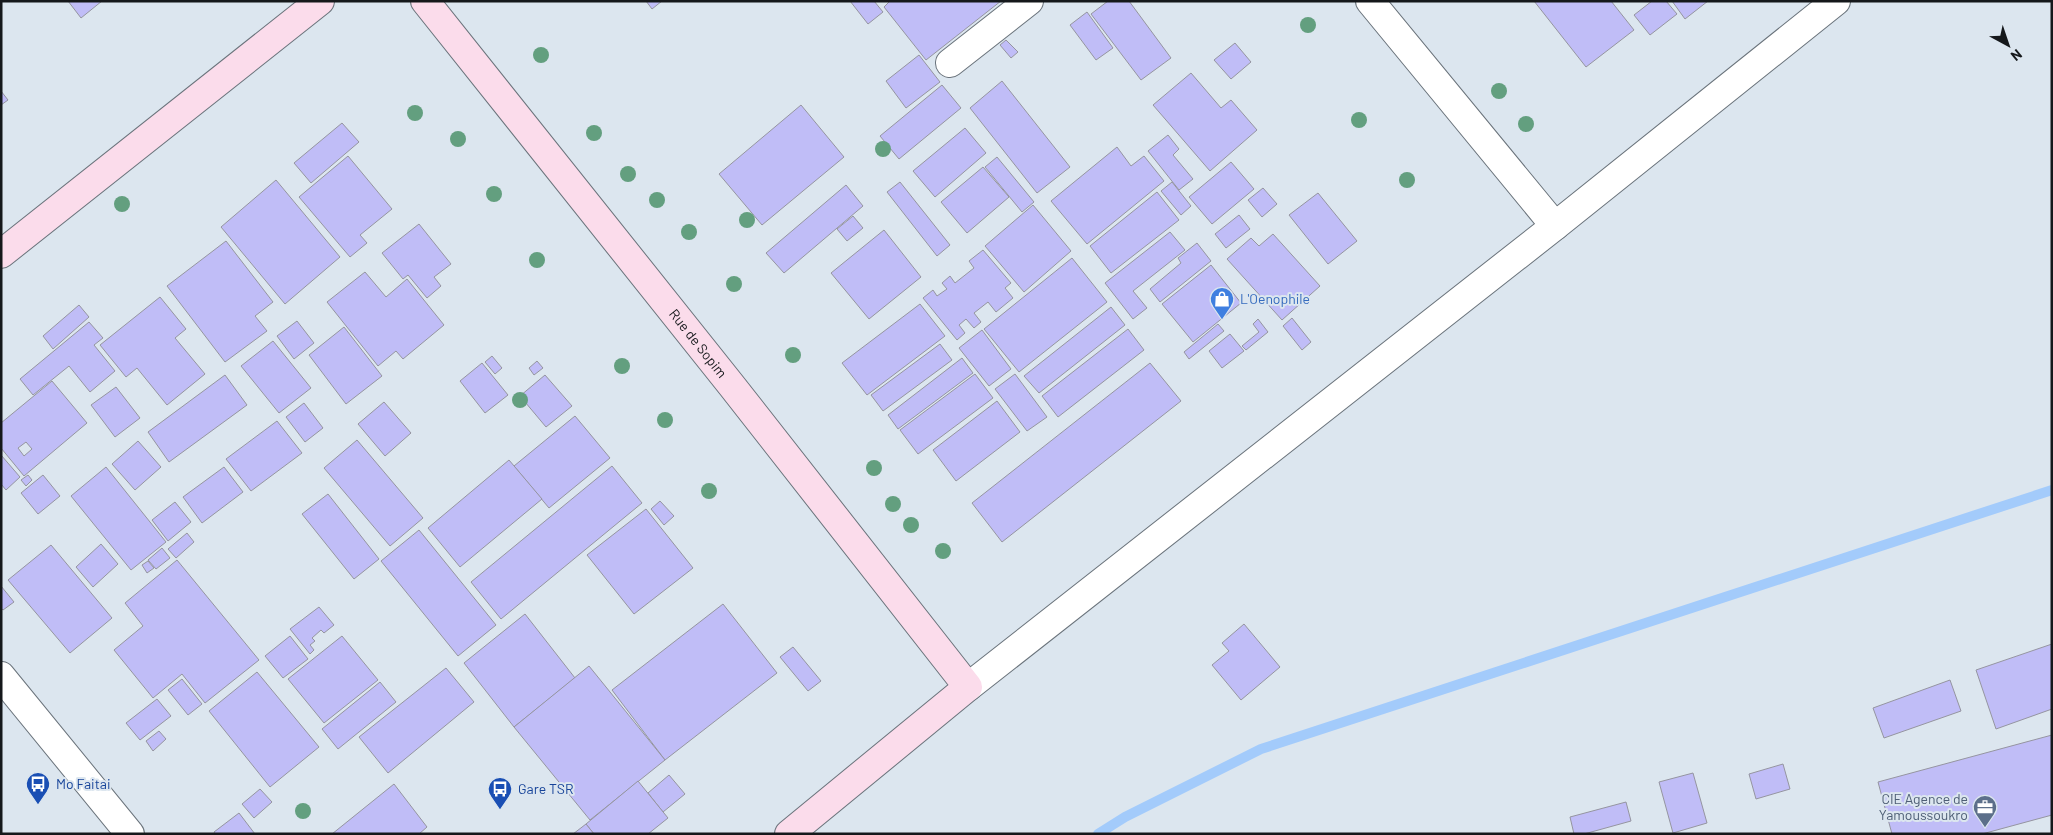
<svg xmlns="http://www.w3.org/2000/svg" width="2053" height="835" font-family="Barlow,sans-serif">
	<rect width="100%" height="100%" fill="#dce6ef"/>
	<g fill="none" stroke-linecap="round" stroke-linejoin="round">
		<!-- stream -->
		<path stroke="#a3cbfb" stroke-width="10" d="M1098,834L1125,817L1261,749L2052,490"/>
	</g>
	<!-- building -->
	<g fill="#c0bdf7" stroke="#9595a0" fill-rule="evenodd">
		<path d="M68,1H102L81,18Z"/>
		<path d="M646,1H662L652,9Z"/>
		<path d="M850,1H874L883,12L868,24Z"/>
		<path d="M890,1H1001L926,60L884,7Z"/>
		<path d="M1108,1H1129L1171,58L1141,80L1091,14Z"/>
		<path d="M1534,1H1611L1634,30L1586,67Z"/>
		<path d="M1652,1H1666L1677,14L1650,35L1634,15Z"/>
		<path d="M1672,1H1708L1685,19Z"/>
		<path d="M1087,12L1113,48L1096,60L1070,25Z"/>
		<path d="M1006,40L1018,52L1011,58L1000,45Z"/>
		<path d="M1235,43L1251,62L1231,79L1214,60Z"/>
		<path d="M919,55L940,82L906,108L886,81Z"/>
		<path d="M1191,73L1221,108L1231,100L1257,130L1210,171L1153,105Z"/>
		<path d="M1002,81L1070,167L1037,193L970,108Z"/>
		<path d="M942,85L961,108L899,159L880,136Z"/>
		<path d="M1,91L8,100L1,105Z"/>
		<path d="M801,105L844,157L762,225L719,174Z"/>
		<path d="M342,123L359,142L311,183L294,163Z"/>
		<path d="M965,128L986,153L935,197L913,171Z"/>
		<path d="M1168,135L1179,149L1173,155L1193,179L1179,190L1148,151Z"/>
		<path d="M1117,147L1131,166L1144,156L1164,181L1087,244L1051,201Z"/>
		<path d="M348,156L392,209L360,235L367,243L350,257L299,197Z"/>
		<path d="M997,157L1034,202L1022,212L985,167Z"/>
		<path d="M1231,162L1254,189L1212,224L1189,197Z"/>
		<path d="M983,167L1009,197L967,233L941,202Z"/>
		<path d="M276,180L340,257L285,304L221,227Z"/>
		<path d="M900,182L950,245L937,256L887,192Z"/>
		<path d="M1172,182L1191,206L1181,215L1161,191Z"/>
		<path d="M846,185L863,206L784,273L766,253Z"/>
		<path d="M1263,188L1277,204L1262,217L1248,200Z"/>
		<path d="M1157,192L1179,220L1111,273L1090,246Z"/>
		<path d="M1318,193L1357,241L1328,264L1289,215Z"/>
		<path d="M1033,205L1071,251L1024,292L985,246Z"/>
		<path d="M1239,215L1250,229L1226,248L1215,234Z"/>
		<path d="M853,216L863,228L847,241L837,229Z"/>
		<path d="M419,224L451,264L434,277L441,286L427,298L408,275L403,279L382,253Z"/>
		<path d="M884,230L921,277L869,319L831,273Z"/>
		<path d="M1170,232L1185,250L1133,291L1147,308L1133,319L1105,283Z"/>
		<path d="M1273,234L1320,286L1282,320L1227,259L1251,238L1259,246Z"/>
		<path d="M226,241L273,302L255,316L267,331L225,362L167,286Z"/>
		<path d="M1197,243L1211,261L1160,302L1150,289L1181,263L1178,258Z"/>
		<path d="M983,250L1011,283L1005,288L1013,298L996,312L988,302L974,313L981,322L974,328L966,319L959,325L965,333L957,340L923,298L933,290L937,296L947,289L942,283L950,276L955,283L974,268L969,261Z"/>
		<path d="M1072,258L1107,302L1019,372L984,329Z"/>
		<path d="M1211,265L1241,303L1193,342L1162,304Z"/>
		<path d="M365,272L386,297L407,279L444,325L403,359L396,351L378,366L327,302Z"/>
		<path d="M160,297L186,329L175,338L205,374L167,405L137,368L126,377L100,345Z"/>
		<path d="M920,304L945,336L867,395L842,363Z"/>
		<path d="M79,305L89,317L53,349L43,336Z"/>
		<path d="M1111,307L1125,325L1039,393L1024,376Z"/>
		<path d="M1292,318L1311,342L1302,350L1283,326Z"/>
		<path d="M1258,319L1268,332L1246,350L1242,346L1259,332L1253,324Z"/>
		<path d="M297,321L314,343L294,359L277,336Z"/>
		<path d="M89,322L103,338L94,345L115,371L90,392L69,366L33,395L20,379Z"/>
		<path d="M1218,324L1224,331L1189,359L1184,352Z"/>
		<path d="M344,327L382,376L346,404L309,355Z"/>
		<path d="M1128,329L1144,350L1058,417L1042,396Z"/>
		<path d="M982,330L1011,369L989,386L959,348Z"/>
		<path d="M1230,334L1244,351L1222,368L1209,351Z"/>
		<path d="M273,341L311,388L279,413L241,366Z"/>
		<path d="M940,344L952,360L883,411L871,395Z"/>
		<path d="M492,356L502,368L495,374L485,362Z"/>
		<path d="M962,358L973,373L898,429L888,415Z"/>
		<path d="M537,361L543,368L534,375L529,368Z"/>
		<path d="M482,363L508,395L485,413L460,381Z"/>
		<path d="M1150,363L1181,401L1002,542L972,503Z"/>
		<path d="M975,374L993,398L918,454L900,430Z"/>
		<path d="M1015,374L1047,417L1027,431L995,389Z"/>
		<path d="M225,375L247,405L169,462L148,432Z"/>
		<path d="M545,375L572,406L546,427L520,396Z"/>
		<path d="M52,381L87,423L24,476L1,448V423ZM26,442L32,449L24,456L18,448Z"/>
		<path d="M116,387L140,418L115,437L91,405Z"/>
		<path d="M997,401L1020,432L956,481L933,450Z"/>
		<path d="M384,402L411,433L385,456L358,424Z"/>
		<path d="M304,403L323,428L305,442L286,417Z"/>
		<path d="M575,416L610,458L549,508L514,466Z"/>
		<path d="M277,421L302,453L251,491L226,459Z"/>
		<path d="M357,440L423,518L390,546L324,468Z"/>
		<path d="M138,441L161,467L135,490L112,464Z"/>
		<path d="M1,455L20,477L6,490L1,484Z"/>
		<path d="M509,460L542,499L460,567L428,528Z"/>
		<path d="M612,466L642,503L501,619L471,582Z"/>
		<path d="M106,467L166,542L131,570L71,496Z"/>
		<path d="M224,467L243,492L202,523L183,497Z"/>
		<path d="M28,475L32,480L26,486L21,480Z"/>
		<path d="M43,475L60,496L38,514L21,493Z"/>
		<path d="M328,494L379,559L354,579L302,514Z"/>
		<path d="M660,501L674,516L664,525L651,509Z"/>
		<path d="M175,502L191,522L168,541L152,520Z"/>
		<path d="M646,509L693,568L634,614L587,555Z"/>
		<path d="M419,530L496,625L458,656L381,561Z"/>
		<path d="M187,533L194,542L176,558L168,549Z"/>
		<path d="M101,544L118,564L93,587L76,567Z"/>
		<path d="M51,545L112,618L70,653L8,580Z"/>
		<path d="M162,548L170,558L156,569L148,560Z"/>
		<path d="M177,560L259,660L205,703L182,674L153,698L114,650L143,626L125,603Z"/>
		<path d="M148,561L154,568L147,573L142,565Z"/>
		<path d="M1,586L14,602L3,610L1,608Z"/>
		<path d="M723,604L777,673L665,760L612,690Z"/>
		<path d="M319,607L334,625L324,633L321,630L312,638L315,641L310,645L314,650L310,654L290,629Z"/>
		<path d="M525,614L575,678L514,727L464,663Z"/>
		<path d="M1244,624L1280,667L1241,700L1212,665L1229,651L1222,643Z"/>
		<path d="M290,636L308,659L283,678L265,656Z"/>
		<path d="M342,636L378,680L324,723L288,679Z"/>
		<path d="M2052,644V709L1996,729L1976,670Z"/>
		<path d="M793,647L821,681L808,691L780,657Z"/>
		<path d="M589,666L665,760L590,820L514,727Z"/>
		<path d="M446,668L474,702L388,773L359,737Z"/>
		<path d="M257,672L319,747L270,787L209,711Z"/>
		<path d="M182,679L202,704L188,715L168,690Z"/>
		<path d="M1950,680L1961,711L1884,738L1873,708Z"/>
		<path d="M380,682L396,702L338,749L322,729Z"/>
		<path d="M157,699L171,716L140,740L126,723Z"/>
		<path d="M159,731L166,739L153,751L146,741Z"/>
		<path d="M2052,735V815L1982,834H1892L1878,782Z"/>
		<path d="M1783,764L1790,789L1756,799L1749,774Z"/>
		<path d="M1693,773L1707,823L1673,833L1659,782Z"/>
		<path d="M669,775L685,794L663,812L648,793Z"/>
		<path d="M638,781L668,818L648,834H594L586,824Z"/>
		<path d="M394,784L427,827L419,834H332Z"/>
		<path d="M260,789L272,802L254,818L242,804Z"/>
		<path d="M1626,802L1631,821L1584,834H1574L1570,817Z"/>
		<path d="M239,813L255,834H215L214,832Z"/>
		<path d="M586,824L594,834H573Z"/>
	</g>
	<g fill="none" stroke-linecap="round" stroke-linejoin="round">
		<!-- street casing -->
		<g stroke="#6a737b" stroke-width="30">
			<g id="street">
				<path d="M1370,1L1555,226"/>
				<path d="M950,63L1029,1"/>
				<path d="M1,676L130,834"/>
				<path d="M968,687L1555,226L1836,1"/>
			</g>
		</g>
		<!-- secondary casing -->
		<g stroke="#6a737b" stroke-width="30">
			<g id="secondary">
				<path id="s1" d="M425,1L732,386L968,687L789,834"/>
				<path d="M1,254L320,1"/>
			</g>
		</g>
		<!-- street -->
		<use href="#street" stroke="#fff" stroke-width="28"/>
		<!-- secondary -->
		<use href="#secondary" stroke="#fbdceb" stroke-width="28"/>
	</g>
	<!-- trees -->
	<g fill="#639f7f">
		<circle cx="1308" cy="25" r="8"/>
		<circle cx="541" cy="55" r="8"/>
		<circle cx="1499" cy="91" r="8"/>
		<circle cx="415" cy="113" r="8"/>
		<circle cx="1359" cy="120" r="8"/>
		<circle cx="1526" cy="124" r="8"/>
		<circle cx="594" cy="133" r="8"/>
		<circle cx="458" cy="139" r="8"/>
		<circle cx="883" cy="149" r="8"/>
		<circle cx="628" cy="174" r="8"/>
		<circle cx="1407" cy="180" r="8"/>
		<circle cx="494" cy="194" r="8"/>
		<circle cx="657" cy="200" r="8"/>
		<circle cx="122" cy="204" r="8"/>
		<circle cx="747" cy="220" r="8"/>
		<circle cx="689" cy="232" r="8"/>
		<circle cx="537" cy="260" r="8"/>
		<circle cx="734" cy="284" r="8"/>
		<circle cx="793" cy="355" r="8"/>
		<circle cx="622" cy="366" r="8"/>
		<circle cx="520" cy="400" r="8"/>
		<circle cx="665" cy="420" r="8"/>
		<circle cx="874" cy="468" r="8"/>
		<circle cx="709" cy="491" r="8"/>
		<circle cx="893" cy="504" r="8"/>
		<circle cx="911" cy="525" r="8"/>
		<circle cx="943" cy="551" r="8"/>
		<circle cx="303" cy="811" r="8"/>
	</g>
	<!-- icons -->
	<defs>
		<g id="shop-pin" transform="scale(1.25)"><path d="M0 17L-7.5 6A9.5 9.5 0 1 1 7.5 6Z" fill="#3f7fe0" stroke="#dce6ef"/><path d="M-5-2.5h2.3a2.7 3.5 0 0 1 5.4 0H5L5.5 6h-11ZM-1.5-2.5h3a1.5 2.3 0 0 0-3 0Z" fill="#fff"/></g>
		<g id="bus-pin" transform="scale(1.25)"><path d="M0 17L-7.5 6A9.5 9.5 0 1 1 7.5 6Z" fill="#1a4fb4" stroke="#dce6ef"/><path d="M-5-6H5V4H4V6H2V4H-2V6H-4V4H-5ZM-3.5-4V0h7V-4ZM-3.5 1.2v1.5H-2V1.2ZM2 1.2v1.5H3.5V1.2Z" fill="#fff"/></g>
		<g id="office-pin" transform="scale(1.25)"><path d="M0 17L-7.5 6A9.5 9.5 0 1 1 7.5 6Z" fill="#5c6f8a" stroke="#dce6ef"/><path d="M-6-3h4V-5.5h4V-3h4V5H-6ZM-1-4.5V-3h2v-1.5ZM-6 0V1H6V0Z" fill="#fff"/></g>
	</defs>
	<g fill-rule="evenodd">
		<use href="#shop-pin" x="1222" y="299"/>
		<use href="#bus-pin" x="38" y="784"/>
		<use href="#bus-pin" x="500" y="789"/>
		<use href="#office-pin" x="1985" y="807"/>
	</g>
	<g text-anchor="middle" stroke-width="4" stroke-linejoin="round" paint-order="stroke">
		<!-- shop labels -->
		<g font-size="14" fill="#366cbe" stroke="#dce6ef" text-anchor="start">
			<text x="1240" y="304">L'Oenophile</text>
		</g>
		<!-- street labels -->
		<g font-size="14" fill="#15181b" stroke="#dce6ef">
			<text dy="5" stroke="none"><textPath href="#s1" startOffset="438">Rue de Sopim</textPath></text>
		</g>
		<!-- transit labels -->
		<g font-size="14" fill="#164399" stroke="#dce6ef" text-anchor="start">
			<text x="56" y="789">Mo Faitai</text>
			<text x="518" y="794">Gare TSR</text>
		</g>
		<!-- service labels -->
		<g font-size="14" fill="#4e5e75" stroke="#dce6ef" text-anchor="end">
			<text x="1968" y="804">CIE Agence de<tspan x="1968" dy="16">Yamoussoukro</tspan></text>
		</g>
	</g>
	<!-- border -->
	<rect width="2053" height="835" fill="none" stroke="#15181b" stroke-width="5"/>
	<!-- north arrow -->
	<g transform="translate(2008 45) rotate(140)" stroke="#dce6ef" stroke-width="4" paint-order="stroke">
	<path d="M0-4L9 19L0 12L-9 19Z" fill="#15181b"/>
	<text y="-8" font-size="14" font-weight="bold" text-anchor="middle" fill="#15181b">N</text>
	</g>
</svg>
